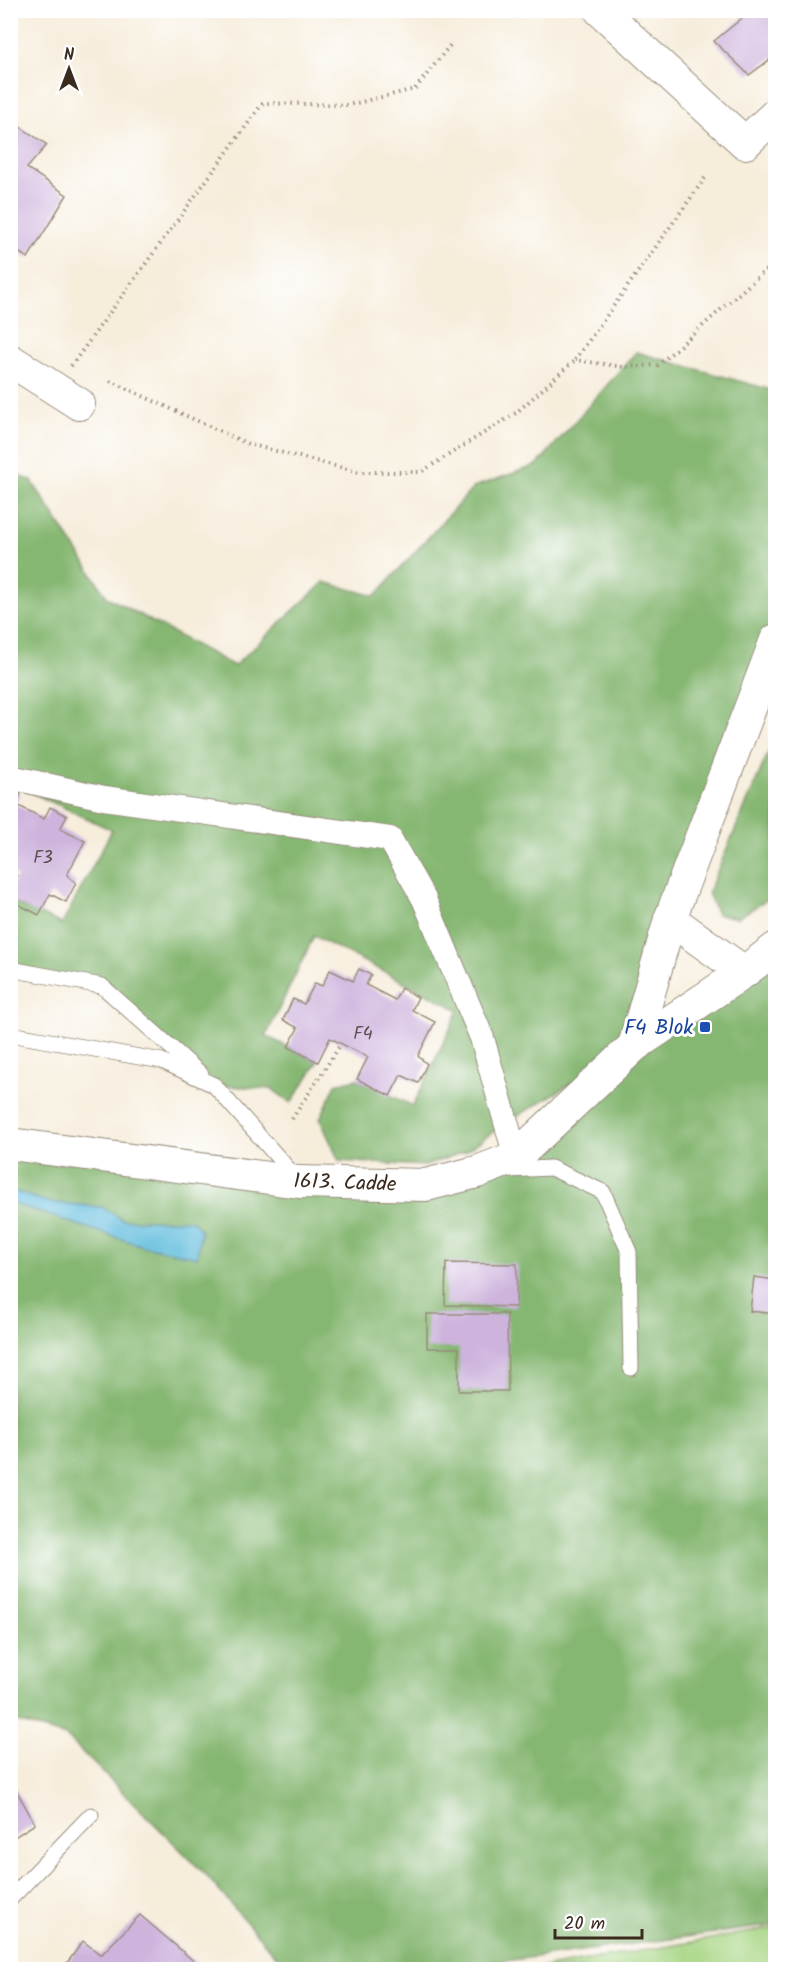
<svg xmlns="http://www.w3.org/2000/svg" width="786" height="1980" font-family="Kalam,sans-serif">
	<rect width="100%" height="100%" fill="#fff"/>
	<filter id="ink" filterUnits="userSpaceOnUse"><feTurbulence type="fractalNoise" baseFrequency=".0167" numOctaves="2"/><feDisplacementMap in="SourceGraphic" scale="12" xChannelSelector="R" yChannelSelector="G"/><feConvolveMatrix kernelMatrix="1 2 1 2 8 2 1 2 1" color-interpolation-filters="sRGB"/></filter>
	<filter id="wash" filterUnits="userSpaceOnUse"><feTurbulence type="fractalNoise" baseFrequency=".008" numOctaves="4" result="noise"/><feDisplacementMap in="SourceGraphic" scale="24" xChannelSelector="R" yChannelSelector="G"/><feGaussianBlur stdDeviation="1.35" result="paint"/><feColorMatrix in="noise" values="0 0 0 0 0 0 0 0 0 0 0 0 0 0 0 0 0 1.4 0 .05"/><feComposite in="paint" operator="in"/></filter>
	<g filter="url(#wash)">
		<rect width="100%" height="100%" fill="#f6eddb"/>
		<!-- green -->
		<path fill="#a8d684" stroke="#728051" stroke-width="1.5" d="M775,1928V1969H534Z"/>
		<!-- forest -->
		<g fill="#86b772" stroke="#607048" stroke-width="1.5">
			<path d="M636,352L775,391V641L634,1044L775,944V1925L443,1969H287L203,1872L66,1736L11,1720V1144L426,1185L516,1157L630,1048L506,1123L466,1151L425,1166L339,1161L320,1119L336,1084L357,1079L413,1106L459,1010L314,936L266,1036L318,1062L291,1103L272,1089L214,1085L102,986L11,969L10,901L62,924L112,830L11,783V474L31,480L107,597L234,666L324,582L375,596L474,487L537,465Z"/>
			<path d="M775,737V895L737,918L717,914L708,893Z"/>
		</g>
		<!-- water -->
		<path fill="#5fbcdd" stroke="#4d737e" stroke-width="1.5" d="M11,1190L47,1202L102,1207L123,1220H192L201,1230L197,1257L143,1246L11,1203Z"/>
		<g id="blocks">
			<!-- building -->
			<g fill="#ceb4dd">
				<path d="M752,10H776V55L749,75L714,41Z"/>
				<path d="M10,120L47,145L27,168L67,195L28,258L10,247Z"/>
				<path d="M10,789L21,794L15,804L44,819L50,807L67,816L60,829L85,841L67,875L76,883L66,902L50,894L39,915L10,900V890L17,876L10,873Z"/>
				<path d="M359,969L371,975L366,985L395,1000L401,988L418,997L412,1010L435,1022L418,1056L427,1064L418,1083L401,1075L390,1096L357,1079L368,1057L330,1038L318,1062L288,1047L298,1028L283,1020L293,999L304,1004L315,983L322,986L330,970L353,981Z"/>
				<path d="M446,1263L517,1264L516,1307L445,1305Z"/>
				<path d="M754,1277L776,1280V1314L750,1311Z"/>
				<path d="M427,1314H507L508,1391H459V1348H427Z"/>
				<path d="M10,1779L35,1824L10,1840Z"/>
				<path d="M140,1915L204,1970H62L83,1941L101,1955Z"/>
			</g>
		</g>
	</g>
	<g filter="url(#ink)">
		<use href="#blocks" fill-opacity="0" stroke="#988c7c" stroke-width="1.5"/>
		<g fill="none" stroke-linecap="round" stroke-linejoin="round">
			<!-- service casing -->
			<g stroke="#988c7c" stroke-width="17">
				<g id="service">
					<path d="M10,969L102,986L201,1074"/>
					<path d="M10,1034L162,1061L214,1085L297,1179"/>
					<path d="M507,1170L551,1168L603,1192L629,1252L631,1368"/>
					<path d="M10,1899L91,1815"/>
				</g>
			</g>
			<!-- pedestrian casing -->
			<g stroke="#988c7c" stroke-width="26">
				<path id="pedestrian" d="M10,777L104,798L390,839L424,899L482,1038L516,1157"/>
			</g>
			<!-- minor casing -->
			<g stroke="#988c7c" stroke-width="34">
				<g id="minor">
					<path d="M600,10L745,143L776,114"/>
					<path d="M10,360L79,404"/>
					<path d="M670,919L744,972"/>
					<path d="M634,1046L670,919L776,640"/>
					<path d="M10,1144L299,1182L426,1185L477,1172L516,1157L634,1046L744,972L776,948"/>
				</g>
			</g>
			<!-- path -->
			<g stroke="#988c7c" stroke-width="4" stroke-dasharray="1.5 4.5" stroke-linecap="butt">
				<path d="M705,178L575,360L624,367L658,365L776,261"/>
				<path d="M71,366L263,103L348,105L415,89L451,44"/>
				<path d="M110,381L248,444L359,472H421L516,413L575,360"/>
				<path d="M292,1119L341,1044"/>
			</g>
			<!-- service -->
			<use href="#service" stroke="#fff" stroke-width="15"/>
			<!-- pedestrian -->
			<use href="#pedestrian" stroke="#fff" stroke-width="24"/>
			<!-- minor -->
			<use href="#minor" stroke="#fff" stroke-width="32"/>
		</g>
	</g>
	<!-- markers -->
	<rect fill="#1a4fb4" stroke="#fff" stroke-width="2" x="699" y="1021" width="12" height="12" rx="3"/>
	<g text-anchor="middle" stroke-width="6" stroke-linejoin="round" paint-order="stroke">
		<!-- number labels -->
		<g font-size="18" fill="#604c4e">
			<text x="43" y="863">F3</text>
			<text x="363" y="1039">F4</text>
		</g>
		<!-- transit labels -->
		<g font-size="21" fill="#164399" stroke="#fff" text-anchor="end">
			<text x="693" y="1034">F4 Blok</text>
		</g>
		<!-- street labels -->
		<g font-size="21" fill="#3b2a1e" stroke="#fff">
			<text transform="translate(345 1182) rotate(2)" y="7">1613. Cadde</text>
		</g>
	</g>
	<!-- margin -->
	<rect width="786" height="1980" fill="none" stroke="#fff" stroke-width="36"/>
	<!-- north arrow -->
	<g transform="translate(69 69)" stroke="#ffffff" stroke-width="4.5" paint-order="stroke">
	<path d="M0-4.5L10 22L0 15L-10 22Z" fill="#3b2a1e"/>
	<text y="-9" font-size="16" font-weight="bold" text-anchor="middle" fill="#3b2a1e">N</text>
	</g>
	<!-- scale -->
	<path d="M555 1929v9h87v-9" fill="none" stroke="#3b2a1e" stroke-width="3"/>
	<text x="564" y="1929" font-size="18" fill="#3b2a1e" stroke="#ffffff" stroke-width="4.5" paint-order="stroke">20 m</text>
</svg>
